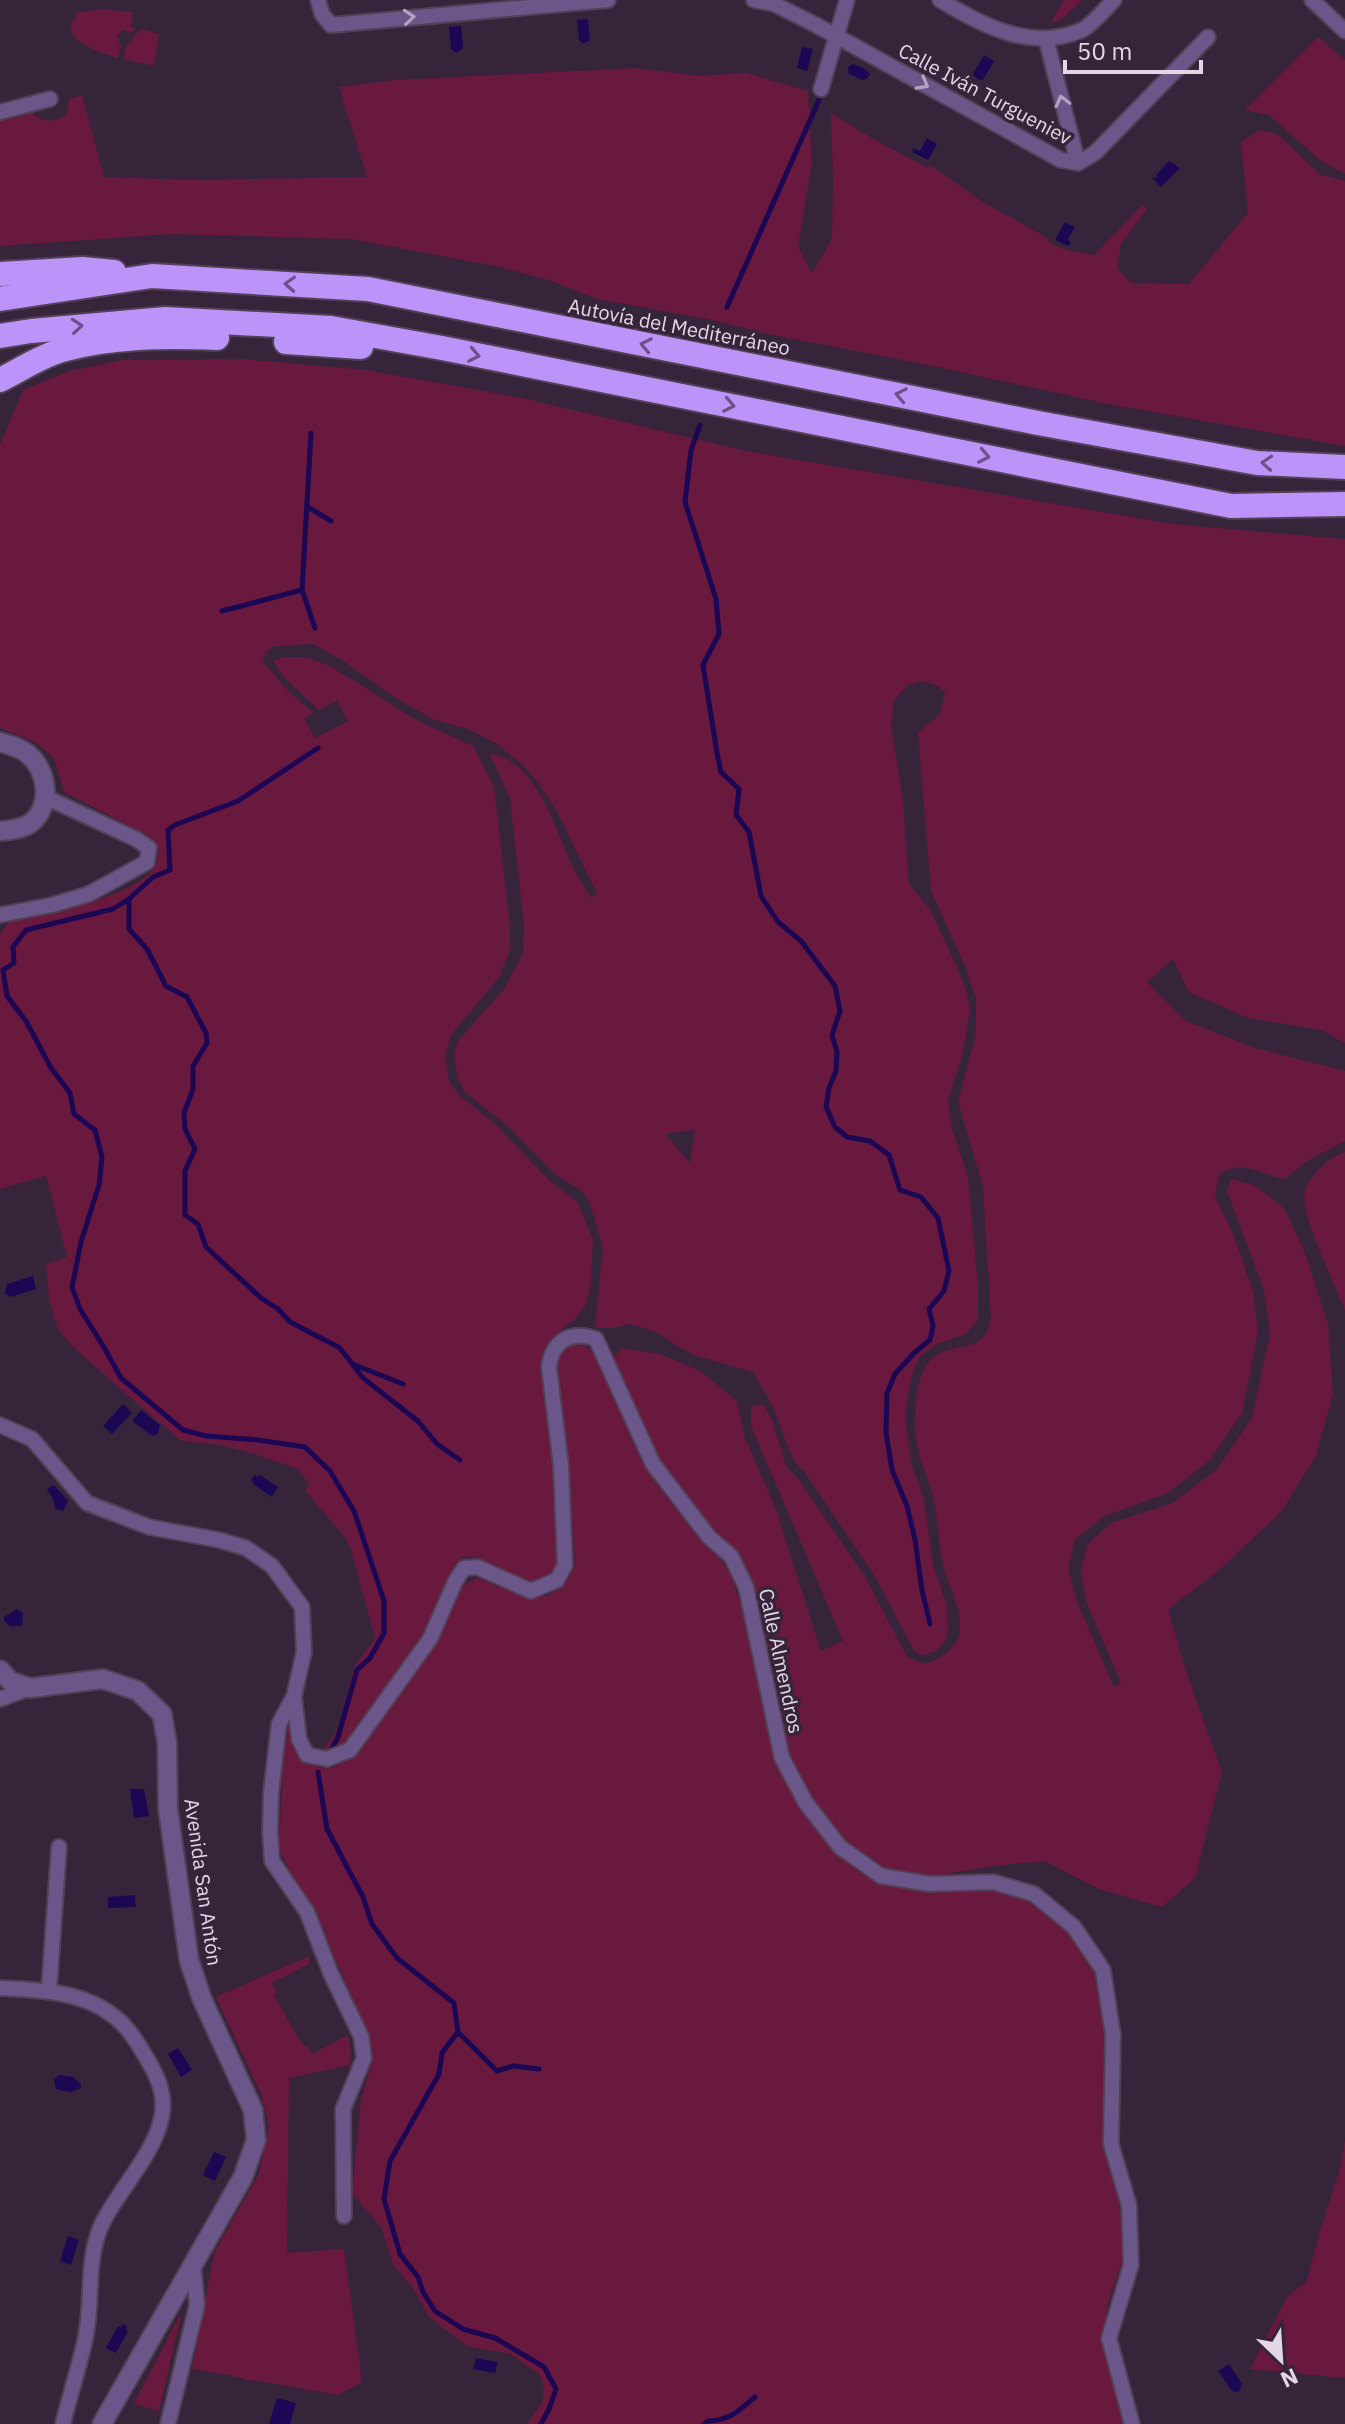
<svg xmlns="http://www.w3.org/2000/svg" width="1345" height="2424" font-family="'IBM Plex Sans',sans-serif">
	<rect width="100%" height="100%" fill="#36243b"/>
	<!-- green -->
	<g fill="#69183e" fill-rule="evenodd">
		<path d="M1064,0H1082L1061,20L1051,22Z"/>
		<path d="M102,9L133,12L131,27L136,28L131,33L123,30L117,36L121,46L118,58C101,53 54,38 77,16L75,13Z"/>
		<path d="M141,29L159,34L154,66L123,59L126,46Z"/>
		<path d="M1318,37L1345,60V174L1320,160L1269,115L1245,110Z"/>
		<path d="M635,68L699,76L746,73L808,91L812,162L798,247L812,273L832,239L833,183L831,113L875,140L928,168L930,165L983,202L1049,239L1048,242L1066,250L1094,255L1143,205L1147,209L1121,244L1117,268L1131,283L1189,284L1248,213L1241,142L1260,130L1277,134L1321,175L1345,181V446L1103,403L938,367L773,335L707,319L597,299L551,281L500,267L351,239L172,234L0,246V119L30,111C43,123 52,123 67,115L69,99L82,95L104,177L192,180L367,177L339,87L396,80Z"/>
		<path d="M242,359L366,370L522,398L746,451L1173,524L1345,539V1043L1321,1030L1248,1018L1189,992L1173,959L1147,982L1186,1021L1255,1048L1345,1071V1141L1307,1161L1285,1179C1259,1174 1245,1159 1219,1174L1215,1197L1233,1234L1253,1292L1258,1332L1242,1413L1210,1460L1168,1493L1105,1516L1075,1539L1068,1568L1077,1602L1114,1687L1121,1683L1086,1601L1081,1570L1088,1544L1111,1523L1173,1503L1218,1468L1252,1418L1270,1334L1264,1290L1227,1191L1231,1179L1254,1185L1285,1209L1305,1253L1328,1324L1333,1394L1316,1456L1281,1512L1217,1572L1168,1609L1186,1671L1222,1772L1195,1878L1162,1907L1099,1889L1044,1861L995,1866L922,1878L878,1869L846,1844L827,1820L792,1766L787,1753L760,1615L736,1552L705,1522L665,1471L613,1358L622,1348L660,1354L700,1371L737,1401L744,1435L776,1510L821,1651L843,1641L751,1426V1405H764L772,1420L786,1466L799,1480L866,1578L907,1657L925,1664C941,1659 960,1647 960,1627C961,1606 949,1587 944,1568C938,1546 939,1523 934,1501C927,1472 913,1450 915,1417C916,1390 919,1355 952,1349C964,1346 977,1346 985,1335C988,1331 989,1323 991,1318L983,1186L958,1102L976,1034V998L966,968L931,891L918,733L940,714L945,692L936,685L922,681L908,685L894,700L891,725L903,802L909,884L931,911L959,972L967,993L970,1012L962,1055L948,1102L952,1129L968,1177L978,1286V1320L966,1334L937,1344L919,1357L911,1378L905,1415L911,1462L924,1499L933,1566L947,1606L948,1629L945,1641L936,1651L924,1655L915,1652L874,1575L804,1471C789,1462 781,1423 773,1407C767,1395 759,1384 753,1372L696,1356L679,1347L655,1331L628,1324L614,1328H595L603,1248L589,1200L581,1190L555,1174L509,1127L465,1092L458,1079L454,1054L459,1040L505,988L523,953L524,926L510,798L489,753C537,761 554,826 572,865C577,876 584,887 591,898L597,894L559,815L540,785L522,764L497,744L468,729L432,719L396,698L342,660L313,644L275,646L266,651L263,662L290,693L314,713L304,718L315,738L348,721L337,701L319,710L285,679L273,661L283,657H305L330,666L420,722L473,746L494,787L510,926V949L500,976L451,1035L445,1056L449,1081L459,1095L495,1124L548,1179L578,1203L593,1240L591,1282L586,1305L573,1321L556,1335L542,1352L541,1370L556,1452L560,1563C528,1617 483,1537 459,1561C444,1575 442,1599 433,1616C418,1644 399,1667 382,1693C373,1706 367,1723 356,1735C350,1741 343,1745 337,1751L322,1749C344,1736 345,1685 357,1663C362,1654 370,1648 375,1638L351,1550L345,1537L305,1491L309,1485L298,1469L248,1452L221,1445L182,1441L141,1407L72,1346L58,1329L49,1300L46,1264L67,1257L46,1176L0,1189V934L9,921C43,914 137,898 155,866C157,862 157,858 158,854L145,834L64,792L54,758L35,742L0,728V445L23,390L70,371L123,360ZM695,1130L690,1163L665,1134Z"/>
		<path d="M1345,1152V1311C1337,1287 1298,1212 1305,1191C1310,1174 1329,1158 1345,1152Z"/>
		<path d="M575,1344L587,1347L595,1356L639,1456L655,1482L687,1523L715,1550L731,1576L745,1616L774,1758L791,1792L824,1840L858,1871L881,1881L937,1890H997L1032,1900L1070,1934L1097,1977L1106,2032L1117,2187L1126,2250L1108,2303L1103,2342L1128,2424H527L542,2403L544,2389L540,2375L511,2354L467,2346L429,2317L413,2288L394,2266L381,2227L352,2193L361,2100L369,2072V2037L312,1906L290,1873L279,1847L283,1763L289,1721C318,1818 364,1744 396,1699C407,1682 422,1666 432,1648C442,1631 446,1609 458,1592C463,1585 469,1582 477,1578L522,1596H548L567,1582L575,1564L571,1502L567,1438L554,1373L555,1358L561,1349Z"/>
		<path d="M309,1956V1964L272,1983L277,1993L274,1996L304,2047L307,2045L312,2054L348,2035L351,2052L350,2065L289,2078L287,2253L344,2249L362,2382L338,2395L258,2381L244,2380L243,2378L192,2369L214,2253L259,2174L269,2126L261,2094L216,1997Z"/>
		<path d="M1345,2140V2378L1250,2369L1287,2297L1307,2281L1319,2235L1339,2172Z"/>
		<path d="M182,2311L159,2411L134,2404Z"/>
	</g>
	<!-- water -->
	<g fill="#1b0753">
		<path d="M588,19L590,40L583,44L579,40L577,20Z"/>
		<path d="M461,26L463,48L456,53L451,49L449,27Z"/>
		<path d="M802,47L813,49L807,71L797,68Z"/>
		<path d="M984,55L994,61L983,80L977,79L973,74Z"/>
		<path d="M853,64L865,69L870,74L867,79L862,80L849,74L848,67Z"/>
		<path d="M927,138L937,144L928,160L912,152L914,148L920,151Z"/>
		<path d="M1169,161L1180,168L1161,187L1153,179L1154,177L1158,178L1156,175Z"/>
		<path d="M1065,222L1075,227L1068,239L1071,244L1068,246L1055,240Z"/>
		<path d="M33,1276L36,1289L10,1297L5,1293L7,1284Z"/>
		<path d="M123,1404L132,1413L112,1434L103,1426Z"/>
		<path d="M141,1410L160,1425L158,1434L152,1436L132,1421Z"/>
		<path d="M255,1475L258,1477L260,1475L278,1487L272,1497L253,1484L254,1482L251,1480Z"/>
		<path d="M54,1485L68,1501L63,1511L55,1509L54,1501L47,1489Z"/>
		<path d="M17,1609L23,1613L22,1626H10L4,1621V1617Z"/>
		<path d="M130,1789H144L149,1816L134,1818Z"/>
		<path d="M135,1895L136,1907L108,1908V1897Z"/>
		<path d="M178,2048L192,2070L181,2077L168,2054Z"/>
		<path d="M59,2075L73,2077L81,2084V2088L70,2092L56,2089L54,2080Z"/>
		<path d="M214,2152L226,2157L215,2181L203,2175Z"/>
		<path d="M68,2236L79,2240L71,2265L60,2261Z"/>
		<path d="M123,2324L127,2326L126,2330L128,2331L116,2353L106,2348L118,2326L121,2327Z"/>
		<path d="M476,2358L498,2362L495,2373L473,2369Z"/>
		<path d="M1229,2364L1242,2384L1239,2392L1232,2391L1218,2371Z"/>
		<path d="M277,2398L296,2403L290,2424H269Z"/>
	</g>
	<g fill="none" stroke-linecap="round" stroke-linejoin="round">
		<!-- stream -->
		<g stroke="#1b0753" stroke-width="5">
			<path d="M727,307L819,100"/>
			<path d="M700,425L691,450L685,502L716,599L719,634L703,665L717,753L721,772L739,789L736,815L749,832L761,896L778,922L801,941L835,986L840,1011L832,1035L837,1052L836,1071L829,1088L826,1107L835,1127L847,1137L870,1141L889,1155L900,1190L921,1197L938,1218L949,1271L944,1291L929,1309L933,1326L930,1340L914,1353L895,1374L887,1393L886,1433L892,1470L907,1506L915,1540L922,1590L930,1624"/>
			<path d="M311,433L302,590L315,628"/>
			<path d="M308,507L331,521"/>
			<path d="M222,611L302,590"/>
			<path d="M318,748L238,801L175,825L168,830L170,870L153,877L129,899L113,909L26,930L13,947L14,963L3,970L7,996L26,1021L51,1068L70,1093L74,1114L95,1130L102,1157L99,1185L81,1242L72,1287L80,1309L105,1349L121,1378L183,1430L206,1436L258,1440L305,1447L330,1471L354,1511L384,1601V1633L370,1658L357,1670L338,1737L332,1748"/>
			<path d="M129,899V929L147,949L166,986L187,997L206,1033L207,1043L193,1066V1089L184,1113L185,1129L195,1149L185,1171V1215L198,1224L206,1247L261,1298L278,1309L290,1322L340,1348L363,1378L418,1421L437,1444L460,1460"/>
			<path d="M355,1365L403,1384"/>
			<path d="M318,1772L327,1829L363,1897L372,1924L397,1958L454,2003L458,2032L442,2053L439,2074L390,2161L384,2199L400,2254L418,2277L423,2292L435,2311L463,2329L495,2338L544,2367L556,2389L549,2409L541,2424"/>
			<path d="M458,2032L497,2071L513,2066L539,2069"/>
			<path d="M704,2424L708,2421C731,2420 738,2411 755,2397"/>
		</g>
		<!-- minor casing -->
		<g stroke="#524156" stroke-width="18">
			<g id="minor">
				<path d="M318,0L322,14L331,25L608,0"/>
				<path d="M754,0L774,4L816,25L1061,160L1078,163L1095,153L1208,37"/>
				<path d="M940,0C984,26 1031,52 1082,30C1093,24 1105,9 1114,0"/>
				<path d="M1312,0L1345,31"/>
				<path d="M1046,39L1078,163"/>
				<path d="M821,89L847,0"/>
				<path d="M0,112L50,99"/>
				<path d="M0,915L52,905L89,894L147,862L149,848L136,839L45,797"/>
				<path d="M0,1425L32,1439L87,1503L149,1527L219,1540L246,1548L272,1566L302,1607L304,1652L294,1696L279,1724L271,1793L270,1831L272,1861L307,1912L331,1974L361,2036L364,2058L343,2109L344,2216"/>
				<path d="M294,1696L299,1739L307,1755L327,1759L350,1750L430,1639L455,1582L464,1568L477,1567L531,1591L557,1580L565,1565L561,1466L549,1367C552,1340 572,1330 596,1339L653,1464L709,1537L731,1556L746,1587L782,1758L806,1803L840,1847L881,1876L930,1884L993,1882L1034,1894L1074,1927L1103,1970L1113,2035L1111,2144L1129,2205L1131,2265L1109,2338L1132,2424"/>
				<path d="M0,1699L30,1688"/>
				<path d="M0,1988C39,1990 84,1991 116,2018C129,2028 138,2044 146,2057C158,2077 167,2096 161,2120C153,2156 116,2193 101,2226C86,2261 93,2299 86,2335C80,2365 70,2394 63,2424"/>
				<path d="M49,1990L59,1847"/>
				<path d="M168,2424L197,2305L193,2263"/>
			</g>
		</g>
		<!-- tertiary casing -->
		<g stroke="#524156" stroke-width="22">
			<g id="tertiary">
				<path d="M0,742C9,745 22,748 29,755C48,772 52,806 31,823C22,829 11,830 0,831"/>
				<path d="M0,1670L10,1681L30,1688L103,1679L138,1691L162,1714L167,1742L168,1809L189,1960L202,1999L253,2110L256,2140L243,2177L102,2424"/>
			</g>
		</g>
		<!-- motorway casing -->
		<g stroke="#524156" stroke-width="28">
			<g id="motorway">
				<path d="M0,274L82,269L114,272"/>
				<path d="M0,299L152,276L368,289L1038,423L1257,463L1345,467"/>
				<path d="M0,336L31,331L165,319L331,328L442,348L1231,506L1345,504"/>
				<path d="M286,342L361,347"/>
				<path d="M0,380C20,370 41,356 62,350C111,336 167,336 217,338"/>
			</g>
		</g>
		<!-- minor -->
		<use href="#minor" stroke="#6a5689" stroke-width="14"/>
		<!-- tertiary -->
		<use href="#tertiary" stroke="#6a5689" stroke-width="18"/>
		<!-- motorway -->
		<use href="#motorway" stroke="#bc93f8" stroke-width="24"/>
	</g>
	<!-- one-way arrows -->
	<defs><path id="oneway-chevron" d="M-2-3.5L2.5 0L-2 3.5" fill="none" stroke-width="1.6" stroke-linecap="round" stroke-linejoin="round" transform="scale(2)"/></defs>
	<g stroke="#b3a3c0">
		<use href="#oneway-chevron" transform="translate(409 17) rotate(-5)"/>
		<use href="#oneway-chevron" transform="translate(923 84) rotate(29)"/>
		<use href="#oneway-chevron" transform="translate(1062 101) rotate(-104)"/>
	</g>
	<g stroke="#6c5087">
		<use href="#oneway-chevron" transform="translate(290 284) rotate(-177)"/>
		<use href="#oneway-chevron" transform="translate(77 326) rotate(-5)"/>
		<use href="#oneway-chevron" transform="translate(646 345) rotate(-169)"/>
		<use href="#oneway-chevron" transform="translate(474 355) rotate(11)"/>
		<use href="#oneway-chevron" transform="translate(901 395) rotate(-169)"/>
		<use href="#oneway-chevron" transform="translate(729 405) rotate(11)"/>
		<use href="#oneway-chevron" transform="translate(984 456) rotate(11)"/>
		<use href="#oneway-chevron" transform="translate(1267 463) rotate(-176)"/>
	</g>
	<g text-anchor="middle" stroke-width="7" stroke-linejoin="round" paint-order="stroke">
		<!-- street labels -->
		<g font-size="20" fill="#e3d7e5" stroke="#36243b">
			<text transform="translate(985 94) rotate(28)" y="7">Calle Iván Turgueniev</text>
			<text transform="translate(679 327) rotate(11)" y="7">Autovía del Mediterráneo</text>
			<text transform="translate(781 1661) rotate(78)" y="7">Calle Almendros</text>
			<text transform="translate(203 1882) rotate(82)" y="7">Avenida San Antón</text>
		</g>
	</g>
	<!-- north arrow -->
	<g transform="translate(1281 2360) rotate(155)" stroke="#36243b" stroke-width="6" paint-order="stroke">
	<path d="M0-6L14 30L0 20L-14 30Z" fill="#e3d7e5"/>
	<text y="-12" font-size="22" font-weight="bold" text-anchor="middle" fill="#e3d7e5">N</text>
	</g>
	<!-- scale -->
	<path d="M1065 60v12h136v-12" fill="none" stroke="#e3d7e5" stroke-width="4"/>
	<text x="1077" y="60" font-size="24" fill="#e3d7e5" stroke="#36243b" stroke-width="6" paint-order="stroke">50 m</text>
</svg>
